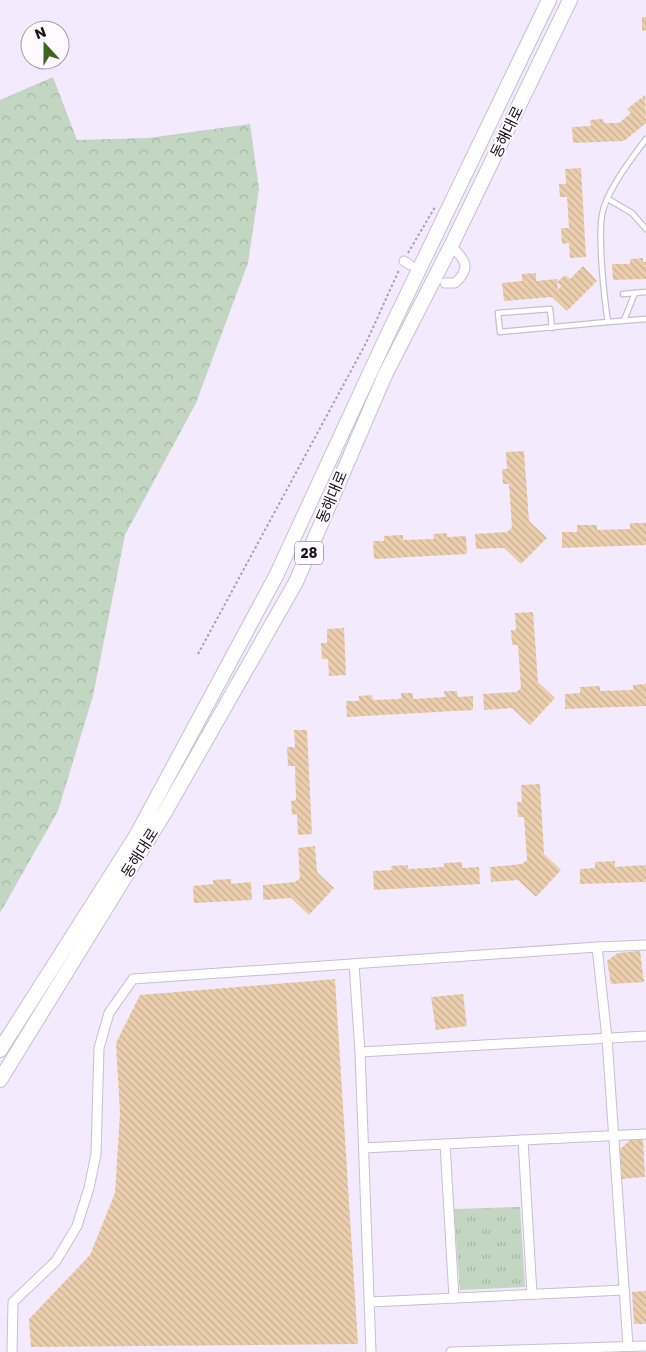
<svg xmlns="http://www.w3.org/2000/svg" width="646" height="1352" font-family="Poppins,'Noto Sans KR',sans-serif">
	<defs>
		<pattern id="forest-crowns" width="20" height="18" patternUnits="userSpaceOnUse" patternTransform="scale(1.25)"><rect width="20" height="18" fill="#c2d6c2"/><path d="M2 6a3 3 0 1 1 6 0M12 15a3 3 0 1 1 6 0" fill="none" stroke="#a6b7a6"/></pattern>
		<pattern id="park-tufts" width="24" height="20" patternUnits="userSpaceOnUse" patternTransform="scale(1.25)"><rect width="24" height="20" fill="#c2d6c2"/><path d="M3 7l-1-3M5 7V3M7 7l1-3M15 17l-1-3M17 17v-4M19 17l1-3" fill="none" stroke="#a6b7a6"/></pattern>
		<pattern id="building-back-hatch" width="6" height="6" patternUnits="userSpaceOnUse" patternTransform="scale(1.25)"><rect width="6" height="6" fill="#ebcead"/><path d="M-1 5l2 2M0 0l6 6M5-1l2 2" fill="none" stroke="#c9b094"/></pattern>
	</defs>
	<rect width="100%" height="100%" fill="#f3ebfd"/>
	<!-- forest -->
	<path fill="url(#forest-crowns)" d="M53,77L77,140L148,138L250,124L259,189L248,263L196,403L125,535L93,696L58,811L0,913V100Z"/>
	<!-- park -->
	<path fill="url(#park-tufts)" d="M520,1207L525,1287L460,1290L454,1209Z"/>
	<!-- building -->
	<g fill="url(#building-back-hatch)">
		<path d="M642,17H646V30L642,31Z"/>
		<path d="M645,95L646,123L624,141L573,143L572,127L591,126L590,120L603,119L604,123H619L631,113L627,109Z"/>
		<path d="M581,168L586,257L570,258L569,243L562,244L561,228H569L567,197H560L559,184H566L565,169Z"/>
		<path d="M643,258V262H646V279L613,280L612,264H630V259Z"/>
		<path d="M583,266L597,281L567,311L552,297L504,301L502,283L522,281V274L536,273V281L557,279L558,290L561,286L557,282L565,275L570,279Z"/>
		<path d="M524,451L529,521L547,538L521,564L504,548L476,549L475,534L507,532L512,527L509,484H503L502,469H507L506,452Z"/>
		<path d="M630,523H646V545L562,548V532H577V525H597V530L630,529Z"/>
		<path d="M447,533V537L466,536L467,554L374,559L373,541H384V536L403,535V540L434,539L433,534Z"/>
		<path d="M533,612L538,682L555,698L530,725L512,708L484,710L483,694L516,692L521,688L518,645H512L511,630H516L515,613Z"/>
		<path d="M344,628L346,675L329,676L328,659H322L321,643H327V629Z"/>
		<path d="M646,684V706L565,709V694L580,693V687L600,686V691L633,690V685Z"/>
		<path d="M444,691H457L458,697L473,696V710L347,717L346,701H359V696L372,695L373,700L401,699V693H413V699L445,697Z"/>
		<path d="M294,730H307L312,834L298,835L297,814L292,815L291,801L296,800L295,766H288L287,747H295Z"/>
		<path d="M540,784L544,854L561,870L536,897L518,880L491,882L490,867L522,864L527,860L524,817H518L517,802H522L521,785Z"/>
		<path d="M315,846L317,872L334,888L309,915L291,898L263,900V885L295,882L300,878L298,848Z"/>
		<path d="M615,861V867L646,865V882L580,884V869L595,868V862Z"/>
		<path d="M462,862V868L479,867L480,884L374,890L373,871L392,870L391,866L408,865V869L444,867V863Z"/>
		<path d="M231,879V884L251,882L252,900L194,903L193,886L213,884V880Z"/>
		<path d="M640,951L644,982L611,984L607,961L618,953Z"/>
		<path d="M335,979L358,1344L31,1347L29,1319L90,1255L115,1193L120,1113L116,1043L140,995Z"/>
		<path d="M463,994L467,1026L436,1030L431,997Z"/>
		<path d="M643,1139L645,1177L622,1179L620,1149L630,1140Z"/>
		<path d="M646,1291V1324H634L632,1292Z"/>
	</g>
	<g fill="none" stroke-linecap="round" stroke-linejoin="round">
		<!-- service casing -->
		<g stroke="#c7bfd0" stroke-width="7">
			<g id="service">
				<path d="M608,199L632,213L646,229"/>
				<path d="M623,294L646,292"/>
				<path d="M624,320L635,293"/>
				<path d="M608,322L646,319"/>
				<path d="M552,328L550,309L498,313L500,332L608,322C604,297 598,239 602,215C606,191 632,158 646,139"/>
			</g>
		</g>
		<!-- minor casing -->
		<g stroke="#c7bfd0" stroke-width="11">
			<g id="minor">
				<path d="M404,261L410,265"/>
				<path d="M445,283H455C472,268 465,259 451,246"/>
				<path d="M597,947L607,1038L628,1346"/>
				<path d="M354,964L360,1052L371,1352"/>
				<path d="M360,1052L646,1036"/>
				<path d="M523,1140L532,1294"/>
				<path d="M445,1144L454,1298"/>
				<path d="M364,1148L646,1134"/>
				<path d="M370,1302L624,1290"/>
				<path d="M12,1352L13,1302L56,1261L77,1226L89,1188L96,1154L99,1048L109,1013L133,979L597,947L646,945"/>
				<path d="M451,1352L646,1346"/>
			</g>
		</g>
		<!-- primary casing -->
		<g stroke="#c7bfd0" stroke-width="16">
			<g id="primary">
				<path d="M0,1050L136,836L276,576L387,336L549,0"/>
				<path d="M0,1080L165,812L296,582L385,375L451,246L570,0"/>
			</g>
		</g>
		<!-- path -->
		<g stroke="#a7a1af" stroke-width="2" stroke-dasharray="2.5 2.5" stroke-linecap="butt">
			<path d="M408,253L435,207"/>
			<path d="M198,654L366,343L399,270"/>
		</g>
		<!-- service -->
		<use href="#service" stroke="#fff" stroke-width="4.5"/>
		<!-- minor -->
		<use href="#minor" stroke="#fff" stroke-width="9"/>
		<!-- primary -->
		<use href="#primary" stroke="#fff" stroke-width="14"/>
	</g>
	<g text-anchor="middle" stroke-width="4" stroke-linejoin="round" paint-order="stroke">
		<!-- shield labels -->
		<rect fill="#fdfbff" stroke="#5d5a5f" stroke-width="1" x="295" y="541.5" width="28" height="23" rx="4"/>
		<g font-size="14" font-weight="bold" fill="#18151b">
			<text x="309" y="558">28</text>
		</g>
		<!-- street labels -->
		<g font-size="15" fill="#18151b" stroke="#fdfbff">
			<text transform="translate(507 132) rotate(-64)" y="5">동해대로</text>
			<text transform="translate(332 497) rotate(-67)" y="5">동해대로</text>
			<text transform="translate(140 853) rotate(-58)" y="5">동해대로</text>
		</g>
	</g>
	<!-- north arrow -->
	<g transform="translate(45 45) rotate(339)"><circle r="24" fill="#fdfbff" stroke="#a19fa4"/>
	<path d="M0-4L9 19L0 12L-9 19Z" fill="#40651f"/>
	<text y="-8" font-size="14" font-weight="bold" text-anchor="middle" fill="#18151b">N</text>
	</g>
</svg>
